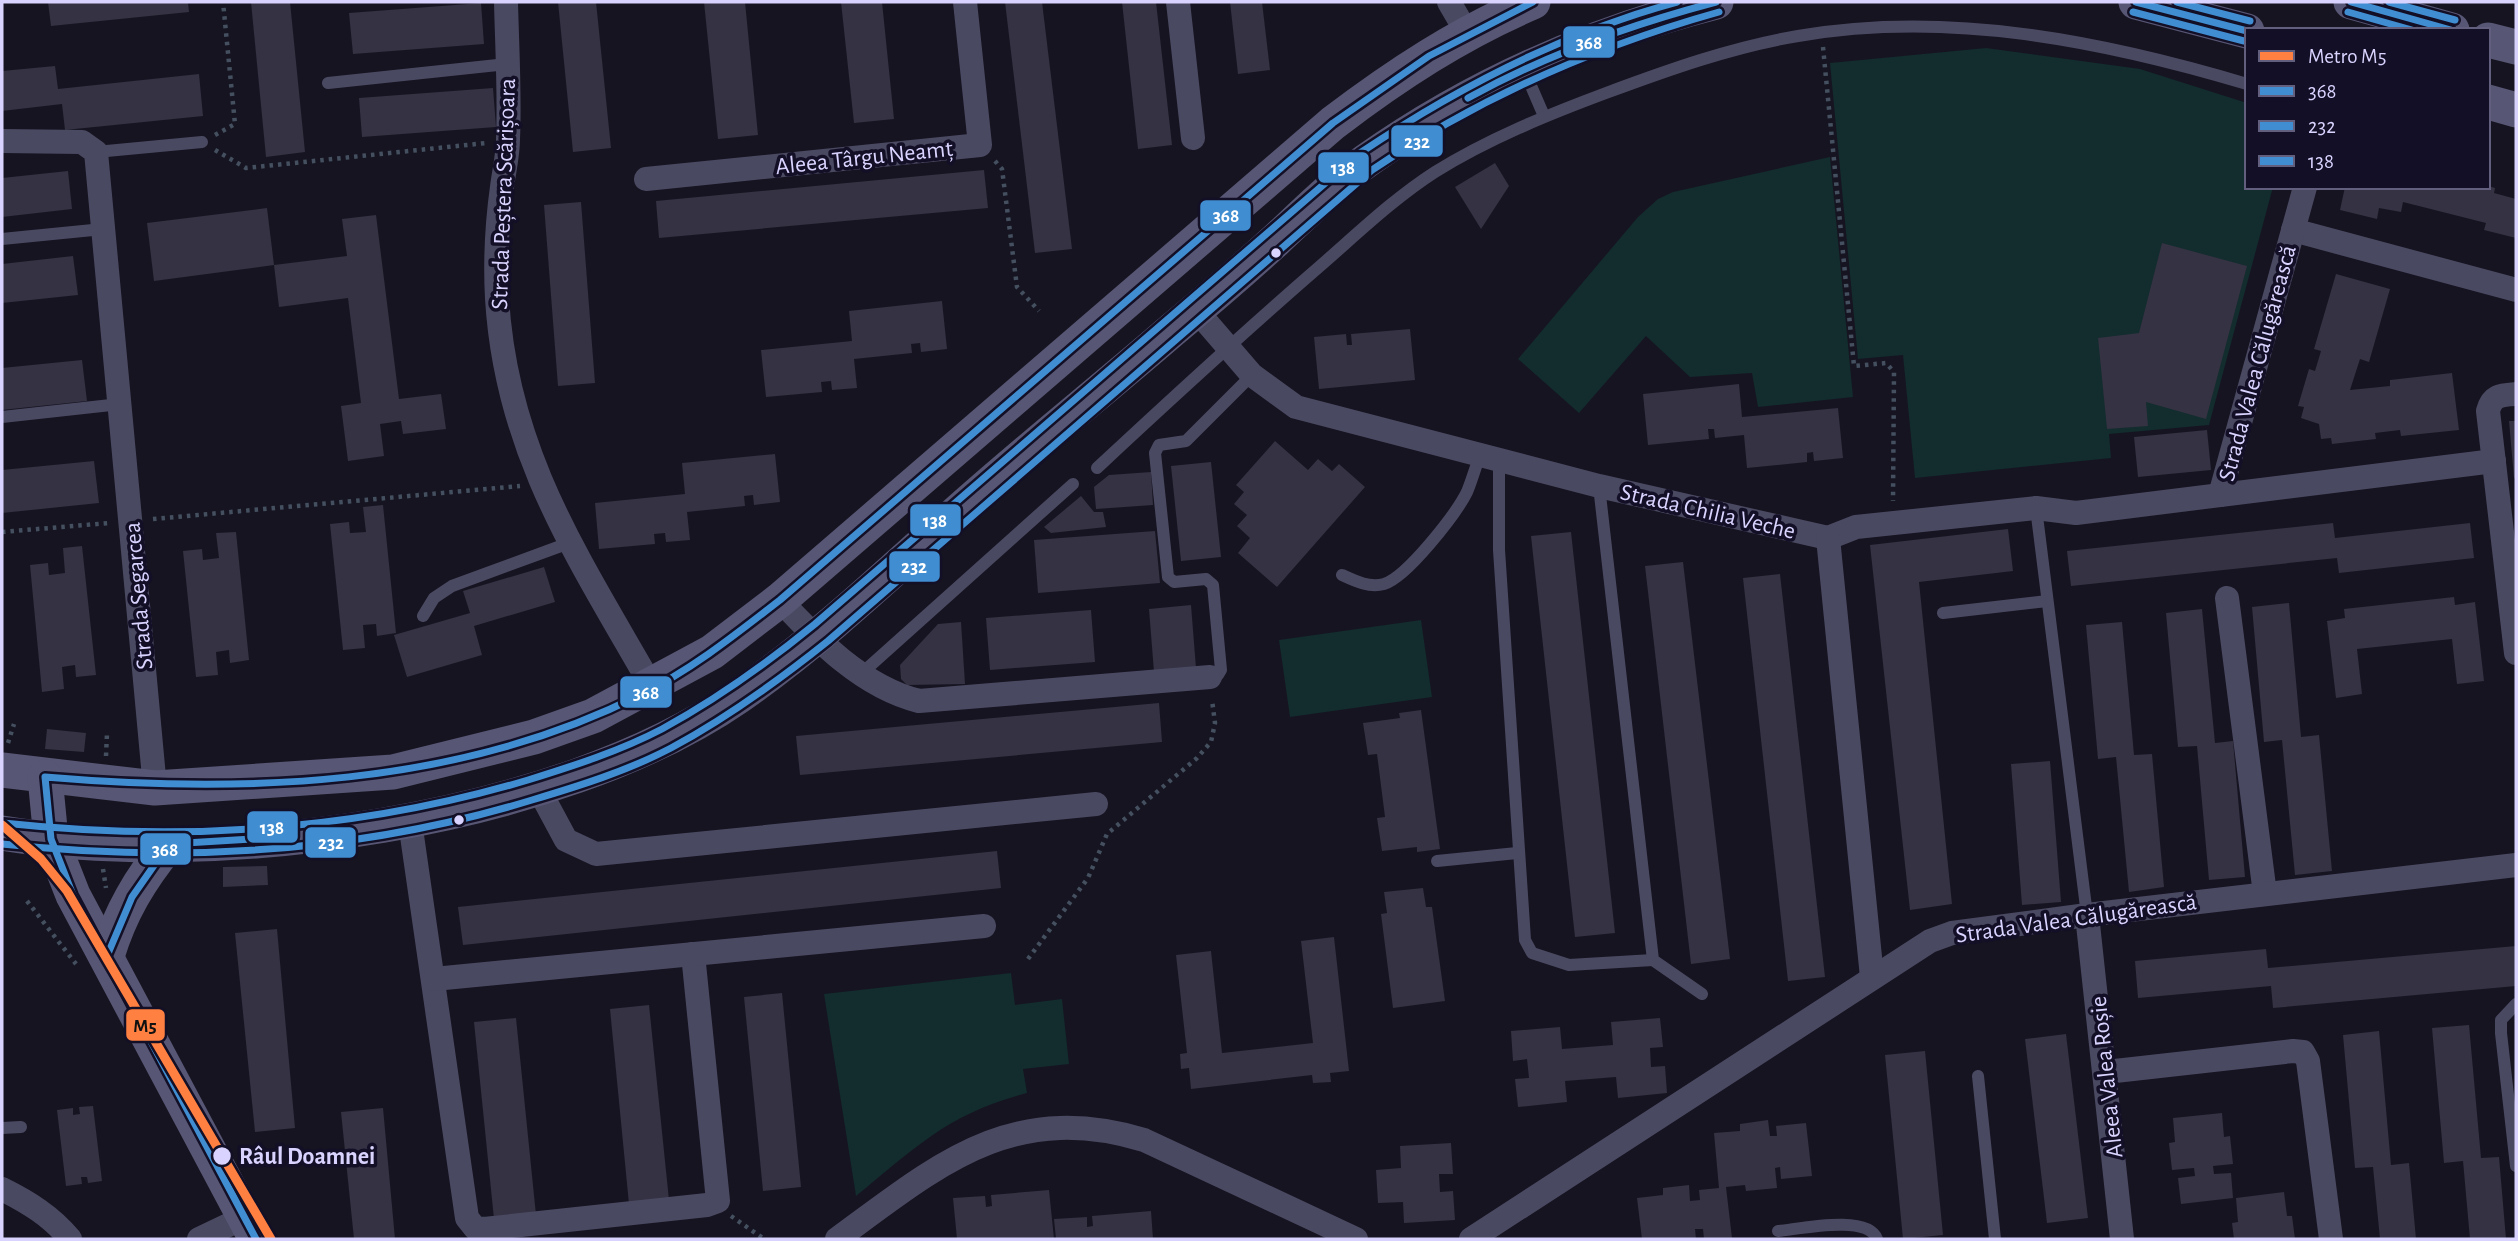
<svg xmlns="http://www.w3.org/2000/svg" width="2518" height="1241" font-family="'Alegreya Sans',sans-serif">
	<rect width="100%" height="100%" fill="#161421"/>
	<!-- green -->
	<g fill="#132c2d">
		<path d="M1986,48L2140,69L2247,103V187H2273L2209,425L2109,434L2111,458L1915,478L1903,355L1858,359L1830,63Z"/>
		<path d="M1830,157L1853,397L1758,407L1752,373L1690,377L1646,336L1579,413L1518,359L1638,217L1658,199L1673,192Z"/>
		<path d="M1421,620L1432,697L1290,717L1279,640Z"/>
		<path d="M1011,973L1015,1005L1062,999L1069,1064L1023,1069L1027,1093C949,1113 916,1147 856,1196L824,994Z"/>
	</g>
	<!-- building -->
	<g fill="#343243">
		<path d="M48,2H188L189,12L51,26Z"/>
		<path d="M251,2H290L305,152L266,157Z"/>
		<path d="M558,2H596L611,148L573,152Z"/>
		<path d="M704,2H745L758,135L718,139Z"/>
		<path d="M841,2H882L894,119L854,123Z"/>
		<path d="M1005,2H1042L1072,249L1035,253Z"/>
		<path d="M1122,2H1156L1172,145L1138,149Z"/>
		<path d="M1230,2H1262L1270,70L1238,74Z"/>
		<path d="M481,3L484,44L353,54L349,13Z"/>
		<path d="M55,66L58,89L199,74L203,116L65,130L62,104L2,111V71Z"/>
		<path d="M493,88L496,127L362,137L359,98Z"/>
		<path d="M1495,163L1509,186L1481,229L1455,187Z"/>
		<path d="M984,170L988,208L659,238L656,201Z"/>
		<path d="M68,171L72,209L2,217V178Z"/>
		<path d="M2488,186L2495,188L2494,193L2516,199V238L2484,230L2486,223L2403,202L2401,212L2379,208L2377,219L2340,210L2345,187Z"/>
		<path d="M581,202L595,383L558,386L544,205Z"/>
		<path d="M267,208L274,265L154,281L147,223Z"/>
		<path d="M376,215L399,399L441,394L446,429L403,434L401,421L380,424L384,456L348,461L341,406L361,403L348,298L279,307L274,265L347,256L342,219Z"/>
		<path d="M2162,243L2247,266L2206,419L2146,402L2148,426L2107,429L2098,338L2139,333Z"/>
		<path d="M73,256L78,295L2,303V264Z"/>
		<path d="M2336,274L2390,289L2369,362L2360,359L2350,390L2390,386V380L2452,373L2459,430L2401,436L2400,430L2375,433L2376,439L2332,444L2331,438L2321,439L2319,424L2301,418L2304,407L2298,406L2309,369L2315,371L2321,351L2314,349Z"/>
		<path d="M942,301L947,349L921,352L920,343L911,344L912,353L854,359L857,388L832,390L831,381L821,382L822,392L766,397L761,350L852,341L849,311Z"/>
		<path d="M1410,329L1415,380L1319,389L1314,337L1346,334L1347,345H1352L1351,334Z"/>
		<path d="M82,360L87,401L2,410V368Z"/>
		<path d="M1739,384L1742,417L1838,408L1843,458L1814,461L1813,452L1807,453V462L1747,468L1744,435L1715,438L1714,429H1708L1709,439L1648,445L1643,394Z"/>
		<path d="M2509,421H2516V478H2514Z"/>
		<path d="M2207,430L2211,470L2138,477L2134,437Z"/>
		<path d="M1275,441L1308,470L1318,459L1332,471L1339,464L1365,487L1277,587L1238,553L1250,538L1237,526L1247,515L1234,504L1244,492L1236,485Z"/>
		<path d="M775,454L780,502L754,505L753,495L744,496L745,506L687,512L690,540L666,542L665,533L654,534L655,544L599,549L595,503L685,494L682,463Z"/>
		<path d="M94,461L99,503L2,513V470Z"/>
		<path d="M1211,462L1221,557L1181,561L1171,466Z"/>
		<path d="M1151,472L1153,505L1096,509L1094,487L1109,475Z"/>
		<path d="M1081,496L1094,512H1103L1106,527L1051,533L1044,527Z"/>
		<path d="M383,505L396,633L377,636L376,624L363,625L365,648L343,650L330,524L349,522L350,533L366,532L363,507Z"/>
		<path d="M2333,523L2335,538L2470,523L2474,558L2339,573L2337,558L2071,586L2067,551Z"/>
		<path d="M2008,529L2013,571L1919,582L1952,904L1910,910L1870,545Z"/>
		<path d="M1155,531L1160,583L1038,593L1034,540Z"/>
		<path d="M236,532L249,660L230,663L229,650L216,652L218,675L196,677L183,551L202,549L203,560L219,558L216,533Z"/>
		<path d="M1571,532L1615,933L1575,937L1531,536Z"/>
		<path d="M82,546L96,675L76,677L75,665L62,667L64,689L42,692L30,565L48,563L49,575L65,573L63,548Z"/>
		<path d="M1683,562L1730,959L1691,964L1645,566Z"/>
		<path d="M544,567L555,602L474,626L482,655L407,677L394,635L470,613L463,591Z"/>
		<path d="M1780,574L1825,977L1788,981L1743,578Z"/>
		<path d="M2454,597L2455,605L2475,602L2484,681L2457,684L2452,639L2357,649L2362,694L2336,698L2327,621L2345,618L2344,609Z"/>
		<path d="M2289,603L2301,737L2319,735L2332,871L2295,875L2282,740L2264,742L2252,607Z"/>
		<path d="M1191,605L1196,668L1154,672L1149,609Z"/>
		<path d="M2202,609L2215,743L2233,741L2245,877L2209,880L2197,746L2178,747L2166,613Z"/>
		<path d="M1091,610L1095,662L990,670L986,618Z"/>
		<path d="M961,622L965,684L907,685L901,679L900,665L938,624Z"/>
		<path d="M2122,622L2134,755L2152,754L2164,887L2129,892L2116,757L2098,759L2086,625Z"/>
		<path d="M1159,703L1162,742L800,775L796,736Z"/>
		<path d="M1421,710L1440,849L1417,852V847L1382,851L1377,818L1385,817L1377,754L1368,755L1363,723L1400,718L1399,713Z"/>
		<path d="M47,729L86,733L84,752L45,749Z"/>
		<path d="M2050,761L2061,902L2022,905L2011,764Z"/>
		<path d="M997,851L1001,888L463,945L458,907Z"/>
		<path d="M267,866L268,885L223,887V867Z"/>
		<path d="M1423,888L1426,907H1432L1445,1001L1393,1008L1381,914L1387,913L1384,892Z"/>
		<path d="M277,929L295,1128L255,1132L235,933Z"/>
		<path d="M1334,937L1349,1071L1330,1073L1331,1082L1313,1083L1312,1075L1191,1089L1189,1068L1181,1069L1180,1054L1187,1053L1176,955L1211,951L1222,1053L1313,1043L1301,941Z"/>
		<path d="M2516,946V986L2273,1008L2271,986L2138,998L2135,961L2266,949L2268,968Z"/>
		<path d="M782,993L801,1187L763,1191L744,997Z"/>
		<path d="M649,1005L669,1200L629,1204L610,1009Z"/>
		<path d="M516,1018L536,1215L494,1219L474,1022Z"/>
		<path d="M1660,1018L1663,1047L1650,1048L1651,1067L1665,1066L1667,1093L1618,1098L1616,1077L1565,1081L1567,1102L1518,1107L1515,1079L1529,1078L1527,1059L1513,1061L1511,1031L1560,1027L1562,1049L1613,1045L1611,1022Z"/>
		<path d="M2469,1025L2481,1158L2499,1157L2506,1239H2470L2463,1161L2444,1163L2432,1028Z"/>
		<path d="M2379,1031L2391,1165L2409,1163L2416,1239H2380L2373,1167L2355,1168L2343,1035Z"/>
		<path d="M2066,1034L2088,1218L2047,1223L2025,1039Z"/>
		<path d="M1925,1051L1943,1235L1903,1239L1885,1055Z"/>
		<path d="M93,1106L102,1181L88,1183L87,1177H81L82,1184L66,1186L57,1110L73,1108V1115L80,1114L79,1107Z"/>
		<path d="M383,1108L395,1239H354L341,1112Z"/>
		<path d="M2222,1113L2224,1137L2230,1136L2233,1164L2213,1166L2214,1174L2231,1173L2233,1198L2181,1204L2178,1178L2195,1176L2194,1168L2172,1170L2169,1143L2175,1142L2173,1118Z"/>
		<path d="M1768,1120L1770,1136H1777L1776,1126L1806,1123L1812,1176L1781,1179L1780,1167L1775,1168L1777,1188L1746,1191L1745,1185L1726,1187L1732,1238L1704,1239L1703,1229H1695L1696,1239H1642L1637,1198L1663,1195V1188L1689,1185L1690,1201L1700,1200L1699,1190L1719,1188L1714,1133L1740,1131V1124Z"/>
		<path d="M1451,1143L1453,1174H1439L1440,1192L1453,1191L1455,1220L1404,1223L1403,1202L1378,1203L1376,1170L1401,1168L1400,1146Z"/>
		<path d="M1049,1190L1054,1239H957L953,1198L985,1196L986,1207L992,1206L991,1195Z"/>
		<path d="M2284,1192L2287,1216H2292L2295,1239H2234L2232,1223L2238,1222L2236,1198Z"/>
		<path d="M1151,1211L1153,1239H1056L1054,1219L1087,1217V1227L1093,1226L1092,1216Z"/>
	</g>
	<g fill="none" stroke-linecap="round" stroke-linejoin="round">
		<!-- path -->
		<g stroke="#44505f" stroke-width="4.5" stroke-dasharray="3.5 5" stroke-linecap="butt">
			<path d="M1823,47L1854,366L1886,363L1894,372L1893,501"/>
			<path d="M215,135L235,124L223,2"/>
			<path d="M215,150L246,168L486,143"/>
			<path d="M995,161L1002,169L1017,287L1039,311"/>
			<path d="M153,519L520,486"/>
			<path d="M2,532L109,523"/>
			<path d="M8,743L14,724"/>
			<path d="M106,756L107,733"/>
			<path d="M103,869L106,888"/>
			<path d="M27,901L76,964"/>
			<path d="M1028,959L1088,878L1107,834L1197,758L1211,742L1215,723L1212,700"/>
			<path d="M731,1216L764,1239"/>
		</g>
		<!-- service -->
		<g stroke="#4a4962" stroke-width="12">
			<path d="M1525,72L1544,116"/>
			<path d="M328,83L507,64"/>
			<path d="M96,152L202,142"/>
			<path d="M2,239L103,229"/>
			<path d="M2,417L120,404"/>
			<path d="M1499,461V550L1525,940L1532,953L1569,965L1653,960"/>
			<path d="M1097,468C1170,400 1244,332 1319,267C1356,235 1393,199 1435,172C1488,139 1547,115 1606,93C1668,70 1732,47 1798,36C1948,10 2103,41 2247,84"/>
			<path d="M1599,486L1653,960L1702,994"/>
			<path d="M2036,508L2087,915"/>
			<path d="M1342,575C1355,581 1369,588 1384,584C1407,577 1456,514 1467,492C1472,480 1475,468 1480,456"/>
			<path d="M1943,613L2047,601"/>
			<path d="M423,616L434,598L452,586L569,543"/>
			<path d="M862,673L1073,484"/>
			<path d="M1210,677L1218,675L1221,670L1213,585L1206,579L1174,582L1168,577L1155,453L1159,445L1186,441L1252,375"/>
			<path d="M1437,861L1517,853"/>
			<path d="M2516,1004L2501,1020V1033L2516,1166"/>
			<path d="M1978,1076L1995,1239"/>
			<path d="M2,1128L21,1127"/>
			<path d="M1778,1231C1800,1229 1868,1214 1877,1239"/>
		</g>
		<!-- minor -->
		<g stroke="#4a4962" stroke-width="24">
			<path d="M506,2C507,47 510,94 508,139C508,155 504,171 502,187C497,223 495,261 497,298C506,452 578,557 652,687"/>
			<path d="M1178,2L1193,138"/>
			<path d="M1449,2L1467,33"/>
			<path d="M2,141L82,142L96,152L155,788"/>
			<path d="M646,179L980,145L965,2"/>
			<path d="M2293,230L2516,290"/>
			<path d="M1196,310L1252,375L1296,407L1599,486L1828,538"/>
			<path d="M2516,394C2501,395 2492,395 2488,411L2516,653"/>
			<path d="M2220,495L2305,187"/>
			<path d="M1828,538L1856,527L2036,508L2076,513L2494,461"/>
			<path d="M1828,538L1872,977"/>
			<path d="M2227,598L2265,894"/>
			<path d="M780,600C818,641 863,687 919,701L1210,677"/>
			<path d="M538,788L566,840L596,854L1096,804"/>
			<path d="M410,822L467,1218L475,1228L484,1229L707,1205L718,1201L693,954"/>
			<path d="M2087,915L2122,1239"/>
			<path d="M434,979L984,926"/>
			<path d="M2106,1072L2293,1051L2303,1052L2308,1061L2331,1239"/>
			<path d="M2,1189C28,1202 51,1216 70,1239"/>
			<path d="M199,1239L245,1217"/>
			<path d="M837,1239C938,1165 1011,1100 1144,1140L1356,1239"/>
			<path d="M1471,1239L1930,941L1952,933L2087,915L2516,865"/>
		</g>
		<!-- secondary -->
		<g stroke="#575674" stroke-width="35">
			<path d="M2136,2L2247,31"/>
			<path d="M2351,2L2452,30"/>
			<path d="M2488,40L2516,47"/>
			<path d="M2488,102L2516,110"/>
			<path d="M2,770L155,788L393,772L534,737L593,716L712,652L780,600L1333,123C1396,75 1460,33 1533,2"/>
			<path d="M45,777L51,839L73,895L256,1239"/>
			<path d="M2,833C218,869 557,822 739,696C815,643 883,579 952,517C1023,453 1098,394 1171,331C1207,301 1242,271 1276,240C1305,213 1334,184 1366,161C1472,86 1590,34 1716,2"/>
			<path d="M107,956C120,913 140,879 169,844"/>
		</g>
		<!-- bus-1 casing -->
		<g stroke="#130f26" stroke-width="12">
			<g id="bus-1">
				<path d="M2136,2L2247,31"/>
				<path d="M2351,2L2451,30"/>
				<path d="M1468,98C1547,54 1629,25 1716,2"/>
				<path d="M107,956L132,897L169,844L285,837"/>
				<path d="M256,1239L73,895L51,839L45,777C245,794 457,787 640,695C691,670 735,635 780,600L1333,123L1429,56L1533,2"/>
			</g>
		</g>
		<!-- bus-2 casing -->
		<g stroke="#130f26" stroke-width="12">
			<g id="bus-2">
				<path d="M2133,12L2244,41"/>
				<path d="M2348,12L2412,30"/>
				<path d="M2,844C180,863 359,853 532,800C579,786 627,771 671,748C727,718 778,681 828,641L1372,170C1480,97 1594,47 1719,12"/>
			</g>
		</g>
		<!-- bus-3 casing -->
		<g stroke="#130f26" stroke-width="12">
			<g id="bus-3">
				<path d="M2177,2L2250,21"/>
				<path d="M2389,2L2455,20"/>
				<path d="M3,823C180,842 357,831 528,780C573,766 620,751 662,729C717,699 766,664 815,624L1360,153C1458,87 1563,33 1677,2"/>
			</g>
		</g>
		<!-- bus-1 -->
		<use href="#bus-1" stroke="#408ed1" stroke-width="7"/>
		<!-- bus-2 -->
		<use href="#bus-2" stroke="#408ed1" stroke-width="7"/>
		<!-- bus-3 -->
		<use href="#bus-3" stroke="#408ed1" stroke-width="7"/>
		<!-- metro-1 casing -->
		<g stroke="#130f26" stroke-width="14">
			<path id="metro-1" d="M2,825L41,859L67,891L271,1239"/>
		</g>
		<!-- metro-1 -->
		<use href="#metro-1" stroke="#ff8040" stroke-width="9"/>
	</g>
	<!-- markers -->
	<g fill="#d9d4ff" stroke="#130f26" stroke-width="2.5">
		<circle cx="1276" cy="253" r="6"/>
		<circle cx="459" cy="820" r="6"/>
		<circle cx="222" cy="1156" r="10"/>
	</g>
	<g text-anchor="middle" stroke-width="7" stroke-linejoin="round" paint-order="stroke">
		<!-- street labels -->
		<g font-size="24" fill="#d9d4ff" stroke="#130f26">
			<text transform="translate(864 157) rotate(-6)" y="8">Aleea Târgu Neamț</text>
			<text transform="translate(503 194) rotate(-88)" y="8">Strada Peștera Scărișoara</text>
			<text transform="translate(2257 363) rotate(-75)" y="8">Strada Valea Călugărească</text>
			<text transform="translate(1708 511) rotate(13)" y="8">Strada Chilia Veche</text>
			<text transform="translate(138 596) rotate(-95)" y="8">Strada Segarcea</text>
			<text transform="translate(2076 918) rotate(-8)" y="8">Strada Valea Călugărească</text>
			<text transform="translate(2106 1077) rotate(-96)" y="8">Aleea Valea Roșie</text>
		</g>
		<!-- stop labels -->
		<g font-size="24" font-weight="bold" fill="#d9d4ff" stroke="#130f26" text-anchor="start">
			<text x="239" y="1164">Râul Doamnei</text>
		</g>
	</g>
	<g stroke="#130f26" stroke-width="2.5">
		<rect x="1562" y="25" width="54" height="34" rx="7" fill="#408ed1"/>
		<rect x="1390" y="124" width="54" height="34" rx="7" fill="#408ed1"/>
		<rect x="1317" y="151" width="53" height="33" rx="7" fill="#408ed1"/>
		<rect x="1199" y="199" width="53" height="33" rx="7" fill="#408ed1"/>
		<rect x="909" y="503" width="53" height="34" rx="7" fill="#408ed1"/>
		<rect x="888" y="550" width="53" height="33" rx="7" fill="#408ed1"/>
		<rect x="619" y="675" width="54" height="34" rx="7" fill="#408ed1"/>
		<rect x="246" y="810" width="53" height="34" rx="7" fill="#408ed1"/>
		<rect x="304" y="826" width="53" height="33" rx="7" fill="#408ed1"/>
		<rect x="139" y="832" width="53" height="34" rx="7" fill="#408ed1"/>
		<rect x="125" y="1008" width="41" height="34" rx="7" fill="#ff8040"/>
	</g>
	<g font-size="19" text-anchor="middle" font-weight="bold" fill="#fff">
		<text x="1589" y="49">368</text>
		<text x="1417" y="148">232</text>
		<text x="1343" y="174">138</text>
		<text x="1226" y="222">368</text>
		<text x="935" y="527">138</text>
		<text x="914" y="573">232</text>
		<text x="646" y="699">368</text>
		<text x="272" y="834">138</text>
		<text x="331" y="849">232</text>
		<text x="165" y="856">368</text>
	</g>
	<g font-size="19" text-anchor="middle" font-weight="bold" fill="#111">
		<text x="145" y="1032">M5</text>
	</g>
	<!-- border -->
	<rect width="2518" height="1241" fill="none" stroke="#d9d4ff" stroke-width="7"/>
	<!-- legend -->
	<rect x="2245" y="28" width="245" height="161" fill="#130f26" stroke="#625e7d" stroke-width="2"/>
	<rect x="2259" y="51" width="35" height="10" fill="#ff8040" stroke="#625e7d" stroke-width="2"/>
	<text x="2308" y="63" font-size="21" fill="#d9d4ff">Metro M5</text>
	<rect x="2259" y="86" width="35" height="10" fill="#408ed1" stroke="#625e7d" stroke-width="2"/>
	<text x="2308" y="98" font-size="21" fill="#d9d4ff">368</text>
	<rect x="2259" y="121" width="35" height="10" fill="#408ed1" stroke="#625e7d" stroke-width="2"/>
	<text x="2308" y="133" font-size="21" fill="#d9d4ff">232</text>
	<rect x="2259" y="156" width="35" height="10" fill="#408ed1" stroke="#625e7d" stroke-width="2"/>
	<text x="2308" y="168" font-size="21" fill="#d9d4ff">138</text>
</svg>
